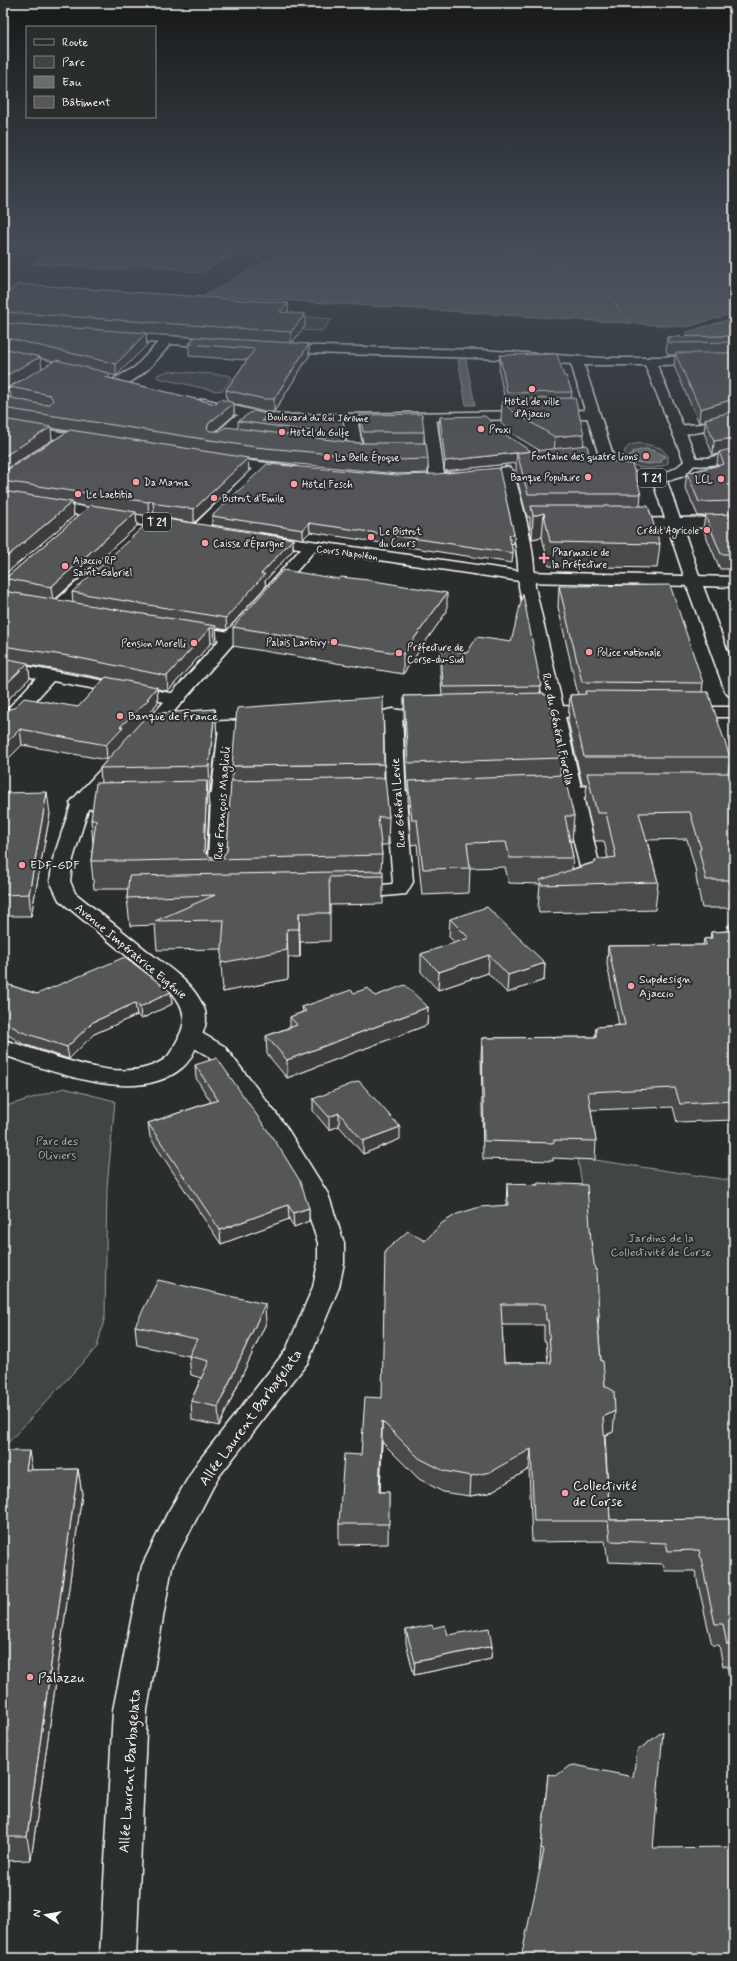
<svg xmlns="http://www.w3.org/2000/svg" width="737" height="1961" font-family="Mynerve,sans-serif">
	<rect width="100%" height="100%" fill="#2a2d2e"/>
	<filter id="ink" filterUnits="userSpaceOnUse"><feTurbulence type="fractalNoise" baseFrequency=".025" numOctaves="2"/><feDisplacementMap in="SourceGraphic" scale="8" xChannelSelector="R" yChannelSelector="G"/><feConvolveMatrix kernelMatrix="1 2 1 2 8 2 1 2 1" color-interpolation-filters="sRGB"/></filter>
	<g filter="url(#ink)">
		<!-- green -->
		<g fill="#414445" stroke="#a0a2a2" fill-rule="evenodd">
			<path d="M290,316L332,319L322,331L302,330L305,326Z"/>
			<path d="M169,371L227,375L232,377L223,390L216,391L158,378L157,375Z"/>
			<path d="M641,443L661,448L668,456V463C657,472 621,470 625,450L630,445ZM645,449H648L666,456L661,459L662,461L649,464L635,462L634,459L627,457Z"/>
			<path d="M64,1088L115,1101L107,1187L105,1316L97,1347L3,1448V1107Z"/>
			<path d="M578,1159L595,1160L734,1181V1540L608,1541L595,1403L585,1206Z"/>
		</g>
		<!-- water -->
		<g fill="#6a6c6d" stroke="#a6a7a7">
			<path d="M54,245H252L199,273L136,263L122,270L33,264Z"/>
			<path d="M295,245H734V313L687,327L205,295Z"/>
			<path d="M734,318V341L685,342L687,332Z"/>
			<path d="M458,360H466L475,405H466Z"/>
			<path d="M645,449L658,452L666,457L661,459L662,462L651,464L635,462L634,459L627,457L633,454L632,452Z"/>
		</g>
		<g fill="none" stroke-linecap="round" stroke-linejoin="round">
			<!-- ferry -->
			<path stroke="#b4b6b6" stroke-width="1" stroke-dasharray="3 2" stroke-linecap="butt" d="M511,245L539,261L594,276L629,322"/>
			<!-- pedestrian casing -->
			<g stroke="#fff" stroke-width="3">
				<g id="pedestrian">
					<path d="M252,410L257,411L259,414L257,417L244,423L214,450H204L202,447L204,444L234,417Z"/>
					<path d="M734,413V422C715,428 695,437 674,432L672,429L674,426L701,424Z"/>
					<path d="M350,414L355,415L357,418L363,451L361,454H351L349,451L343,418L345,415Z"/>
					<path d="M3,422L90,437L95,438L97,441L95,444L90,445L3,430Z"/>
					<path d="M219,457L292,466L297,467L299,470L297,473L292,474L267,471L203,532H193L190,529L193,526L252,469L214,464L212,461L214,458Z"/>
					<path d="M734,517V527L675,528L670,526L667,523L670,520L675,518Z"/>
				</g>
			</g>
			<!-- minor casing -->
			<g stroke="#fff" stroke-width="3">
				<g id="minor">
					<path d="M167,336L173,340C163,354 134,390 114,385L113,382L114,379L135,367L163,337Z"/>
					<path d="M37,374L43,378L42,381L3,401V392Z"/>
					<path d="M429,413L434,414L436,417L444,473H467L469,476L467,479L437,482L432,481L430,478L422,417L424,414Z"/>
					<path d="M734,452V460C718,464 703,468 686,464L684,461L686,458H707Z"/>
					<path d="M506,467L511,468L513,471C524,509 535,547 535,587L564,711L561,715L555,716L549,715L546,711L519,587C519,547 509,509 499,471L501,468Z"/>
					<path d="M675,518L680,520L683,523L680,526L623,529L618,527L615,524L618,521L623,519Z"/>
					<path d="M95,569L101,571L103,574L101,577L63,611L57,613L51,611L49,608L51,605L89,571Z"/>
					<path d="M186,625L230,632L236,633L238,637L236,641L230,642L180,634L178,630L180,626Z"/>
					<path d="M3,662L176,694L182,695L185,699L182,703L176,704L53,681L16,722L3,725V714L36,678L3,672Z"/>
					<path d="M393,709L399,710L402,714L406,798L413,882L406,894L353,899L346,897L343,893L346,889L392,884L393,882L386,798L384,714L387,710Z"/>
					<path d="M228,722L234,723L237,727L231,800L227,879L224,883L217,885L210,883L207,879L211,800L219,727L222,723Z"/>
					<path d="M572,786L579,788L582,792L603,880L600,884L593,886L586,884L583,880L562,792L565,788Z"/>
					<path d="M190,1029L198,1031L224,1046L285,1125L328,1194L344,1243V1263L339,1287L308,1362L217,1479L172,1566L147,1710L136,1958H100L113,1710L142,1566L167,1514L197,1463L286,1350L313,1287L318,1263V1243L302,1194L267,1136L208,1056L182,1041L179,1036L182,1031Z"/>
				</g>
			</g>
			<!-- tertiary casing -->
			<g stroke="#fff" stroke-width="3">
				<g id="tertiary">
					<path d="M734,356V364L650,365L644,361L650,357Z"/>
					<path d="M310,542L315,544L318,547L315,550L150,739L144,740L138,739L135,735L138,731L305,544Z"/>
					<path d="M555,706L599,707L605,708L608,712L605,716L565,717L582,792L579,796L572,798L565,796L562,792L547,717L515,716L512,712L515,708Z"/>
					<path d="M685,707H734V717H685L679,716L676,712L679,708Z"/>
					<path d="M433,709L439,710L442,714L439,718L353,722L347,721L344,717L347,713L353,712Z"/>
					<path d="M265,719L271,720L274,724L271,728L186,733L180,732L177,728L180,724L186,723Z"/>
					<path d="M122,752L129,754L131,758L129,762L87,807L80,809L73,807L70,803L73,799L115,754Z"/>
				</g>
			</g>
			<!-- secondary casing -->
			<g stroke="#fff" stroke-width="3">
				<g id="secondary">
					<path d="M3,350L83,369L84,372L78,376L3,358Z"/>
					<path d="M204,399L264,413L284,415L592,410L597,411L599,414L597,417L592,418L284,423L264,421L199,406L197,403L199,400Z"/>
					<path d="M693,576L734,577V587L703,586L734,668V696L728,695L725,691L685,581L687,578Z"/>
					<path d="M616,786L623,788L626,792L623,796L616,798L539,799L532,797L529,793L532,789L539,787Z"/>
					<path d="M439,791L446,793L449,797L446,801L439,803L357,804L350,802L347,798L350,794L357,792Z"/>
					<path d="M259,793L266,795L269,799L266,803L259,805L179,807L172,805L169,801L172,797L179,795Z"/>
					<path d="M123,796L130,798L133,802L130,806L88,809L73,859L70,881L75,893C100,913 126,934 151,954C169,968 190,981 201,1002C211,1018 204,1032 196,1047C193,1054 189,1062 183,1067C137,1107 53,1071 3,1055V1040C47,1051 126,1091 167,1057C172,1052 175,1044 178,1039C187,1022 185,1008 173,994L59,900L50,881L53,859L73,799Z"/>
				</g>
			</g>
			<!-- primary casing -->
			<g stroke="#fff" stroke-width="3">
				<g id="primary">
					<path d="M117,332L221,340L227,344L221,348L113,339L111,336Z"/>
					<path d="M279,345L481,350L600,358H654L698,461L684,476L667,481L701,581L699,584L693,586L526,582L258,542L255,539L258,536L263,534L526,572L684,576L653,482C632,481 613,477 600,459L571,364L481,358L275,352L273,349ZM584,365H645L684,461C667,480 630,478 614,458Z"/>
					<path d="M3,495L180,521L185,523L188,526L185,529L180,531L3,503Z"/>
				</g>
			</g>
			<!-- pedestrian -->
			<use href="#pedestrian" fill="#2a2d2e" fill-rule="evenodd"/>
			<!-- minor -->
			<use href="#minor" fill="#2a2d2e" fill-rule="evenodd"/>
			<!-- tertiary -->
			<use href="#tertiary" fill="#2a2d2e" fill-rule="evenodd"/>
			<!-- secondary -->
			<use href="#secondary" fill="#2a2d2e" fill-rule="evenodd"/>
			<!-- primary -->
			<use href="#primary" fill="#2a2d2e" fill-rule="evenodd"/>
		</g>
		<!-- wall -->
		<g fill="#494b4c" stroke="#fff" fill-rule="evenodd">
			<path d="M3,297L288,303V313L305,326L292,343L309,344V356L274,412H264L234,404V415L215,431H220L238,428V421H267L346,436V442L356,443H363L360,428V415L424,432V443L428,459V473L397,474L248,459L249,471L194,523L159,517L154,515L149,516L136,514L137,526L55,600L73,603L72,592L293,539V550L265,581L266,586L227,630L216,628L217,641L215,643H211L168,691L157,689L158,702L150,713V714L215,709L217,736L210,793H208L209,809L207,855L208,856L216,858L223,856L227,851L232,781V766L384,764V778L389,817L388,845H381L382,855L381,871L383,876V904L330,905V941L300,942V957H288V979L223,992L222,949L157,950L155,925L130,926L127,898L128,889H94L91,861L93,843L91,820L101,783L100,768L107,760L22,745L3,764V577L8,576L89,507L73,504L74,516L3,576V396L11,398L10,387L34,373L3,390ZM146,334L195,337L189,344V356L247,360L226,390L227,401L216,404L109,378V374L116,376L147,345ZM40,358L48,360L55,361L42,369ZM51,428L68,431L7,470H4L52,440ZM28,665L70,672L105,679L78,707L5,709L4,703L30,678Z"/>
			<path d="M734,336V569H720L703,529L705,516H698L685,487L687,473L717,465L718,454L713,455L704,433L705,421L699,423L674,366L675,355H668L666,350L667,337Z"/>
			<path d="M500,355L564,376L572,392L571,398L584,445L589,454L641,494L640,506L660,544L657,568L549,566L542,537L532,539L530,530V517H527L516,475V463L444,471L439,427L440,417L531,451L539,450L511,433L501,423L502,401H505L499,371Z"/>
			<path d="M212,516L514,534V543L511,544L513,553L512,563L310,532L303,539L212,525Z"/>
			<path d="M559,586L703,683L702,692L730,757L728,773H734V908H702L696,877V872L687,839L647,840L658,882L655,910L539,913L538,908L540,884L509,883L505,867L470,868L469,893L422,895L417,844L411,845L408,805V790H407L404,722V696L442,695L440,668L441,649L541,686L540,693L561,758L560,776L574,816L572,841H570L573,858L572,869L595,862V860L608,858L604,841H595L585,800L587,784H582L568,721L570,695H578L558,607Z"/>
			<path d="M447,611L403,674L233,646V627Z"/>
			<path d="M3,793L50,814L31,916H3Z"/>
			<path d="M450,919L545,963L544,980L507,993L488,973L438,990L421,972V954L456,943L449,937Z"/>
			<path d="M728,925H734V1120L677,1122L673,1107L591,1110L596,1141L595,1160L553,1158V1161L483,1159L481,1056L482,1038L595,1037L596,1027L619,1025L607,964L608,946L703,945L704,939L710,938L711,932L727,931Z"/>
			<path d="M3,983L37,994L171,992L172,1004L141,1019L137,1015L94,1034L69,1059L23,1044L3,1032Z"/>
			<path d="M354,993L375,996L428,1007L427,1025L287,1078L267,1054L266,1036L290,1027V1017L303,1012L302,1007Z"/>
			<path d="M195,1065L309,1208V1221L294,1227L289,1219L221,1244L196,1207L150,1137L148,1123L211,1102L196,1078Z"/>
			<path d="M313,1099L400,1139L363,1154L339,1126L329,1130L313,1111Z"/>
			<path d="M732,1141H734V1181H733L730,1160Z"/>
			<path d="M537,1183L591,1242L599,1316L598,1325L601,1361L613,1432L605,1436L610,1520L734,1519V1695L731,1679L729,1678L727,1666H723L719,1645H712L695,1571H665L663,1564L608,1562L605,1541L532,1542L529,1469L489,1493L470,1496L443,1492L419,1479L382,1442L380,1492H389L388,1544L339,1545V1524L361,1455L382,1398L425,1241L506,1205L507,1184L537,1185ZM502,1325H544V1341H546L548,1363H504Z"/>
			<path d="M266,1323L219,1426L192,1420L191,1401L201,1378L191,1375L189,1356L137,1345L135,1326Z"/>
			<path d="M3,1451L32,1470L78,1469L82,1494L31,1860L3,1861Z"/>
			<path d="M406,1630L448,1635L492,1646L491,1659L414,1675L406,1643Z"/>
			<path d="M548,1774L653,1848L539,1870Z"/>
		</g>
		<!-- shaded-wall -->
		<g fill="#3c3d3e" stroke="#fff">
			<path d="M288,303V314L280,312Z"/>
			<path d="M305,314V326L291,344V332Z"/>
			<path d="M146,333L147,345L116,376V364Z"/>
			<path d="M309,344V356L274,412V399Z"/>
			<path d="M40,357L42,369L3,390V377Z"/>
			<path d="M109,373L110,385L104,377Z"/>
			<path d="M734,399V412L705,419V421L699,423L700,409Z"/>
			<path d="M234,403V415L210,436L208,441L207,428L209,423Z"/>
			<path d="M267,414V423L262,421Z"/>
			<path d="M51,427L52,440L3,471V457Z"/>
			<path d="M584,434L583,456L554,459L555,437Z"/>
			<path d="M734,438V451L719,452L718,454L713,455L714,441Z"/>
			<path d="M517,453L516,463L444,471L445,461Z"/>
			<path d="M248,458L249,471L194,523V509Z"/>
			<path d="M153,501L154,515L149,516L148,502Z"/>
			<path d="M72,502L74,516L3,576V560Z"/>
			<path d="M136,512L137,526L53,601L51,587Z"/>
			<path d="M544,513L542,537L532,539L533,516Z"/>
			<path d="M309,523L310,532L303,539V530Z"/>
			<path d="M514,534V543L509,544V535Z"/>
			<path d="M293,539V550L265,581L266,586L227,630L226,618L261,574Z"/>
			<path d="M447,593V611L403,674V654Z"/>
			<path d="M216,626L217,641L215,643L214,628Z"/>
			<path d="M210,628L211,643L168,691L167,676Z"/>
			<path d="M28,663L30,678L4,703L5,709L3,712V687Z"/>
			<path d="M157,687L158,702L150,713V715L107,760L106,745L120,727L147,699Z"/>
			<path d="M215,709L217,736L210,793L209,766Z"/>
			<path d="M20,729L22,745L3,764V746Z"/>
			<path d="M207,781L209,809L206,859L204,851Z"/>
			<path d="M47,792L50,814L31,916L29,894Z"/>
			<path d="M299,913L300,942V957L299,929Z"/>
			<path d="M287,929L288,957V979L223,992L221,963Z"/>
			<path d="M489,955L488,973L438,990L439,972Z"/>
			<path d="M545,963L544,980L507,993L508,975Z"/>
			<path d="M171,992L172,1004L141,1019L140,1007Z"/>
			<path d="M135,1003L137,1015L94,1034L69,1059L67,1047L93,1022Z"/>
			<path d="M428,1007L427,1025L287,1078V1060Z"/>
			<path d="M339,1113V1126L329,1130V1117Z"/>
			<path d="M400,1127V1139L363,1154V1141Z"/>
			<path d="M288,1205L289,1219L221,1244L220,1230Z"/>
			<path d="M309,1208V1221L294,1227L293,1213Z"/>
			<path d="M265,1304L266,1323L219,1426L218,1407Z"/>
			<path d="M615,1411L613,1432L601,1437L603,1417Z"/>
			<path d="M382,1421V1442L379,1513V1492Z"/>
			<path d="M531,1449L529,1469L489,1493L470,1496L471,1476Z"/>
			<path d="M29,1451L33,1475L26,1470Z"/>
			<path d="M78,1469L82,1494L31,1860L27,1837Z"/>
			<path d="M492,1646L491,1659L414,1675L415,1662Z"/>
		</g>
		<!-- building -->
		<g fill="#555758" stroke="#fff" fill-rule="evenodd">
			<path d="M18,284L288,303L280,312L305,314L291,332L3,312V297Z"/>
			<path d="M3,323L146,333L116,364L3,337Z"/>
			<path d="M734,336V342L670,343L667,337Z"/>
			<path d="M195,337L309,344L274,399H264L226,390L255,349L189,344Z"/>
			<path d="M3,348L40,357L3,377Z"/>
			<path d="M675,353H734V399L700,409Z"/>
			<path d="M557,354L564,376H566L572,392L507,393L500,355Z"/>
			<path d="M56,360L109,373L104,377L216,404L220,399L234,403L209,423L207,428L210,431H220L226,427L356,443H426L428,459L397,460L255,447L3,408V396L44,405L50,404L53,400L50,395L10,387Z"/>
			<path d="M575,398L584,434L555,437L512,411L502,401H511L510,399Z"/>
			<path d="M253,411L267,414L262,421L343,420L346,436L238,421Z"/>
			<path d="M734,411V438L714,441L705,419Z"/>
			<path d="M422,414L424,432H363L360,415Z"/>
			<path d="M485,416L507,436L531,451L445,461L440,417Z"/>
			<path d="M3,419L51,427L3,457Z"/>
			<path d="M70,430L248,458L194,509L158,504L153,501L148,502L3,481V471L7,470Z"/>
			<path d="M587,445L589,454L611,461L632,464L641,494H528L517,453Z"/>
			<path d="M734,448V501L699,502L687,473L724,464L719,452Z"/>
			<path d="M267,464L397,475L437,474L499,468L514,534L509,535L513,553L309,523L303,530L212,516Z"/>
			<path d="M3,491L72,502L3,560Z"/>
			<path d="M91,505L136,512L51,587L3,578V577L8,576Z"/>
			<path d="M531,506H648L660,544L550,542L544,513L533,516Z"/>
			<path d="M734,514V554H721L705,515Z"/>
			<path d="M154,517L293,539L261,574H265L226,618L72,592Z"/>
			<path d="M283,570L339,579L341,577L368,580L447,593L403,654L233,627Z"/>
			<path d="M670,585L703,683L582,682L559,586Z"/>
			<path d="M3,591L216,626L214,628H210L167,676L69,656L3,646Z"/>
			<path d="M523,594L541,686L443,687L441,649L467,653L477,637L511,642Z"/>
			<path d="M3,658L28,663L3,687Z"/>
			<path d="M106,677L157,687L147,699H149L120,727H123L106,745L20,729L3,746V710L14,708L24,698L78,707Z"/>
			<path d="M585,691L708,692L730,757H584L570,695L586,694Z"/>
			<path d="M544,693V695H548L561,758L408,763L404,696Z"/>
			<path d="M383,697L384,764L232,766L237,708Z"/>
			<path d="M215,709L209,766L100,768L148,714Z"/>
			<path d="M587,773H734V880H706L699,850L701,849L690,812L639,813L658,882L541,885L540,880L596,862L595,860L616,857L606,813H597Z"/>
			<path d="M564,775L574,816H565L573,858H510L506,842L467,843L470,868L423,869L417,820H412L408,781Z"/>
			<path d="M385,778L389,817H378L382,855L131,861H91L96,820H91L96,783L207,781L204,851L208,856L216,858L223,856L227,851L231,781Z"/>
			<path d="M47,792L29,894L3,895V793Z"/>
			<path d="M383,871V876L329,877L330,913H299V929H287V950L221,963L224,920L155,921L215,895L127,898L129,876Z"/>
			<path d="M487,907L545,963L508,975L489,955L439,972L421,954L469,938L450,919Z"/>
			<path d="M728,925H734V1101L680,1104L675,1088L588,1092L596,1141L554,1140V1143L484,1141L482,1038L596,1037V1027L625,1025L608,946L706,945L704,939L712,938L711,932L730,931Z"/>
			<path d="M125,957L171,992L140,1007L135,1003L93,1022L67,1047L22,1032L3,1021V983L37,994Z"/>
			<path d="M405,985L428,1007L287,1060L266,1036L297,1025L290,1017L306,1011L302,1007L351,990L354,993L368,988L375,996Z"/>
			<path d="M217,1058L279,1147L300,1181L309,1208L293,1213L288,1205L220,1230L195,1193L148,1123L218,1100L195,1065Z"/>
			<path d="M359,1081L400,1127L363,1141L339,1113L329,1117L313,1099Z"/>
			<path d="M732,1141H734V1151Z"/>
			<path d="M537,1183L587,1185L591,1242L595,1270H597L599,1316H597L601,1361H603L605,1386L614,1391L615,1411L603,1417L610,1520L734,1519V1657H733L731,1645H727L723,1624H715L699,1550L668,1551L666,1543L610,1541L608,1521H534L531,1449L490,1472L471,1476L444,1471L419,1458L382,1421L379,1492H389V1524H339L344,1454L361,1455L365,1397L382,1398L385,1251L408,1231L425,1241L442,1223L457,1214L480,1207L508,1205L507,1184L538,1185ZM501,1304H545L546,1320H548L551,1363H504Z"/>
			<path d="M158,1280L265,1304L218,1407L191,1401L209,1361L189,1356L197,1339L135,1326Z"/>
			<path d="M3,1451H29L26,1470L78,1469L27,1837H3Z"/>
			<path d="M432,1625L433,1628L445,1625L448,1635L489,1628L492,1646L415,1662L406,1630Z"/>
			<path d="M663,1731L653,1848L734,1847V1958H521L544,1850L541,1849L548,1774L556,1776L569,1766L575,1765L633,1777L637,1751Z"/>
		</g>
	</g>
	<!-- sky -->
	<linearGradient id="sky" x2="0" y2="1"><stop stop-color="#171919"/><stop offset="0.47" stop-color="#444c57"/><stop offset="1" stop-color="#444c57" stop-opacity="0"/></linearGradient>
	<rect width="737" height="520" fill="url(#sky)"/>
	<!-- markers -->
	<g fill="#ff9aa2" stroke="#2a2d2e" stroke-width="1.5">
		<circle cx="532" cy="389" r="4"/>
		<circle cx="481" cy="429" r="4"/>
		<circle cx="282" cy="432" r="4"/>
		<circle cx="646" cy="456" r="4"/>
		<circle cx="327" cy="457" r="4"/>
		<circle cx="588" cy="477" r="4"/>
		<circle cx="721" cy="479" r="4"/>
		<circle cx="136" cy="482" r="4"/>
		<circle cx="294" cy="484" r="4"/>
		<circle cx="78" cy="494" r="4"/>
		<circle cx="214" cy="498" r="4"/>
		<circle cx="707" cy="530" r="4"/>
		<circle cx="371" cy="537" r="4"/>
		<circle cx="205" cy="543" r="4"/>
		<path d="M542 552h4v4h4v4h-4v4h-4v-4h-4v-4h4z"/>
		<circle cx="65" cy="566" r="4"/>
		<circle cx="334" cy="642" r="4"/>
		<circle cx="194" cy="643" r="4"/>
		<circle cx="589" cy="652" r="4"/>
		<circle cx="399" cy="653" r="4"/>
		<circle cx="120" cy="716" r="4"/>
		<circle cx="22" cy="865" r="4"/>
		<circle cx="631" cy="986" r="4"/>
		<circle cx="565" cy="1493" r="4"/>
		<circle cx="30" cy="1677" r="4"/>
	</g>
	<g text-anchor="middle" stroke-width="4" stroke-linejoin="round" paint-order="stroke">
		<!-- far-poi labels -->
		<g font-size="10" fill="#fff" stroke="#2a2d2e" text-anchor="start">
			<text x="532" y="405" text-anchor="middle">Hôtel de ville<tspan x="532" dy="12">d’Ajaccio</tspan></text>
			<text x="489" y="433">Proxi</text>
			<text x="290" y="436">Hôtel du Golfe</text>
			<text x="638" y="460" text-anchor="end">Fontaine des quatre lions</text>
			<text x="335" y="461">La Belle Époque</text>
			<text x="580" y="481" text-anchor="end">Banque Populaire</text>
			<text x="713" y="483" text-anchor="end">LCL</text>
			<text x="144" y="486">Da Mama</text>
			<text x="302" y="488">Hôtel Fesch</text>
			<text x="86" y="498">Le Laetitia</text>
			<text x="222" y="502">Bistrot d'Emile</text>
			<text x="699" y="534" text-anchor="end">Crédit Agricole</text>
			<text x="379" y="535">Le Bistrot<tspan x="379" dy="12">du Cours</tspan></text>
			<text x="213" y="547">Caisse d'Épargne</text>
			<text x="552" y="556">Pharmacie de<tspan x="552" dy="12">la Préfecture</tspan></text>
			<text x="73" y="564">Ajaccio RP<tspan x="73" dy="12">Saint-Gabriel</tspan></text>
			<text x="326" y="646" text-anchor="end">Palais Lantivy</text>
			<text x="186" y="647" text-anchor="end">Pension Morelli</text>
			<text x="407" y="651">Préfecture de<tspan x="407" dy="12">Corse-du-Sud</tspan></text>
			<text x="597" y="656">Police nationale</text>
		</g>
		<!-- far-street labels -->
		<g font-size="10" fill="#fff" stroke="#2a2d2e">
			<text transform="translate(318 417) rotate(1)" y="4">Boulevard du Roi Jérôme</text>
			<text transform="translate(347 552) rotate(8)" y="4">Cours Napoléon</text>
		</g>
		<!-- shield labels -->
		<g fill="#2a2d2e" stroke="#bfc0c0" stroke-width="1">
			<rect x="638" y="469" width="28" height="18" rx="3"/>
			<rect x="143" y="513" width="28" height="18" rx="3"/>
		</g>
		<g font-size="11" font-weight="bold" fill="#fff">
			<text x="652" y="482">T 21</text>
			<text x="157" y="526">T 21</text>
		</g>
		<!-- poi labels -->
		<g font-size="12" fill="#fff" stroke="#2a2d2e" text-anchor="start">
			<text x="128" y="720">Banque de France</text>
			<text x="30" y="869">EDF-GDF</text>
			<text x="639" y="983">Supdesign<tspan x="639" dy="14">Ajaccio</tspan></text>
		</g>
		<!-- street labels -->
		<g font-size="12" fill="#fff" stroke="#2a2d2e">
			<text transform="translate(558 729) rotate(78)" y="4">Rue du Général Fiorella</text>
			<text transform="translate(222 803) rotate(-86)" y="4">Rue François Maglioli</text>
			<text transform="translate(398 803) rotate(-94)" y="4">Rue Général Levie</text>
			<text transform="translate(131 951) rotate(40)" y="4">Avenue Impératrice Eugénie</text>
		</g>
		<!-- park labels -->
		<g font-size="12" fill="#b3b4b5" stroke="#2a2d2e">
			<text x="57" y="1145">Parc des<tspan x="57" dy="14">Oliviers</tspan></text>
			<text x="661" y="1242">Jardins de la<tspan x="661" dy="14">Collectivité de Corse</tspan></text>
		</g>
		<!-- near-street labels -->
		<g font-size="14" fill="#fff" stroke="#2a2d2e">
			<text transform="translate(250 1417) rotate(-54)" y="5">Allée Laurent Barbagelata</text>
			<text transform="translate(129 1771) rotate(-86)" y="5">Allée Laurent Barbagelata</text>
		</g>
		<!-- near-poi labels -->
		<g font-size="14" fill="#fff" stroke="#2a2d2e" text-anchor="start">
			<text x="573" y="1490">Collectivité<tspan x="573" dy="16">de Corse</tspan></text>
			<text x="38" y="1682">Palazzu</text>
		</g>
	</g>
	<!-- margin -->
	<rect width="737" height="1961" fill="none" stroke="#2a2d2e" stroke-width="16"/>
	<rect x="8" y="8" width="721" height="1945" fill="none" stroke="#fff" stroke-width="1.5" filter="url(#ink)"/>
	<!-- legend -->
	<rect x="26" y="26" width="130" height="92" fill="#2a2d2e" stroke="#7f8182"/>
	<rect x="34" y="39" width="20" height="6" fill="#2a2d2e" stroke="#7f8182"/>
	<text x="62" y="46" font-size="12" fill="#ffffff">Route</text>
	<rect x="34" y="56" width="20" height="12" fill="#414445" stroke="#7f8182"/>
	<text x="62" y="66" font-size="12" fill="#ffffff">Parc</text>
	<rect x="34" y="76" width="20" height="12" fill="#6a6c6d" stroke="#7f8182"/>
	<text x="62" y="86" font-size="12" fill="#ffffff">Eau</text>
	<rect x="34" y="96" width="20" height="12" fill="#555758" stroke="#7f8182"/>
	<text x="62" y="106" font-size="12" fill="#ffffff">Bâtiment</text>
	<!-- north arrow -->
	<g transform="translate(46 1915) rotate(281)" stroke="#2a2d2e" stroke-width="3" paint-order="stroke">
	<path d="M0-3L7 15L0 10L-7 15Z" fill="#ffffff"/>
	<text y="-6" font-size="11" font-weight="bold" text-anchor="middle" fill="#ffffff">N</text>
	</g>
</svg>
